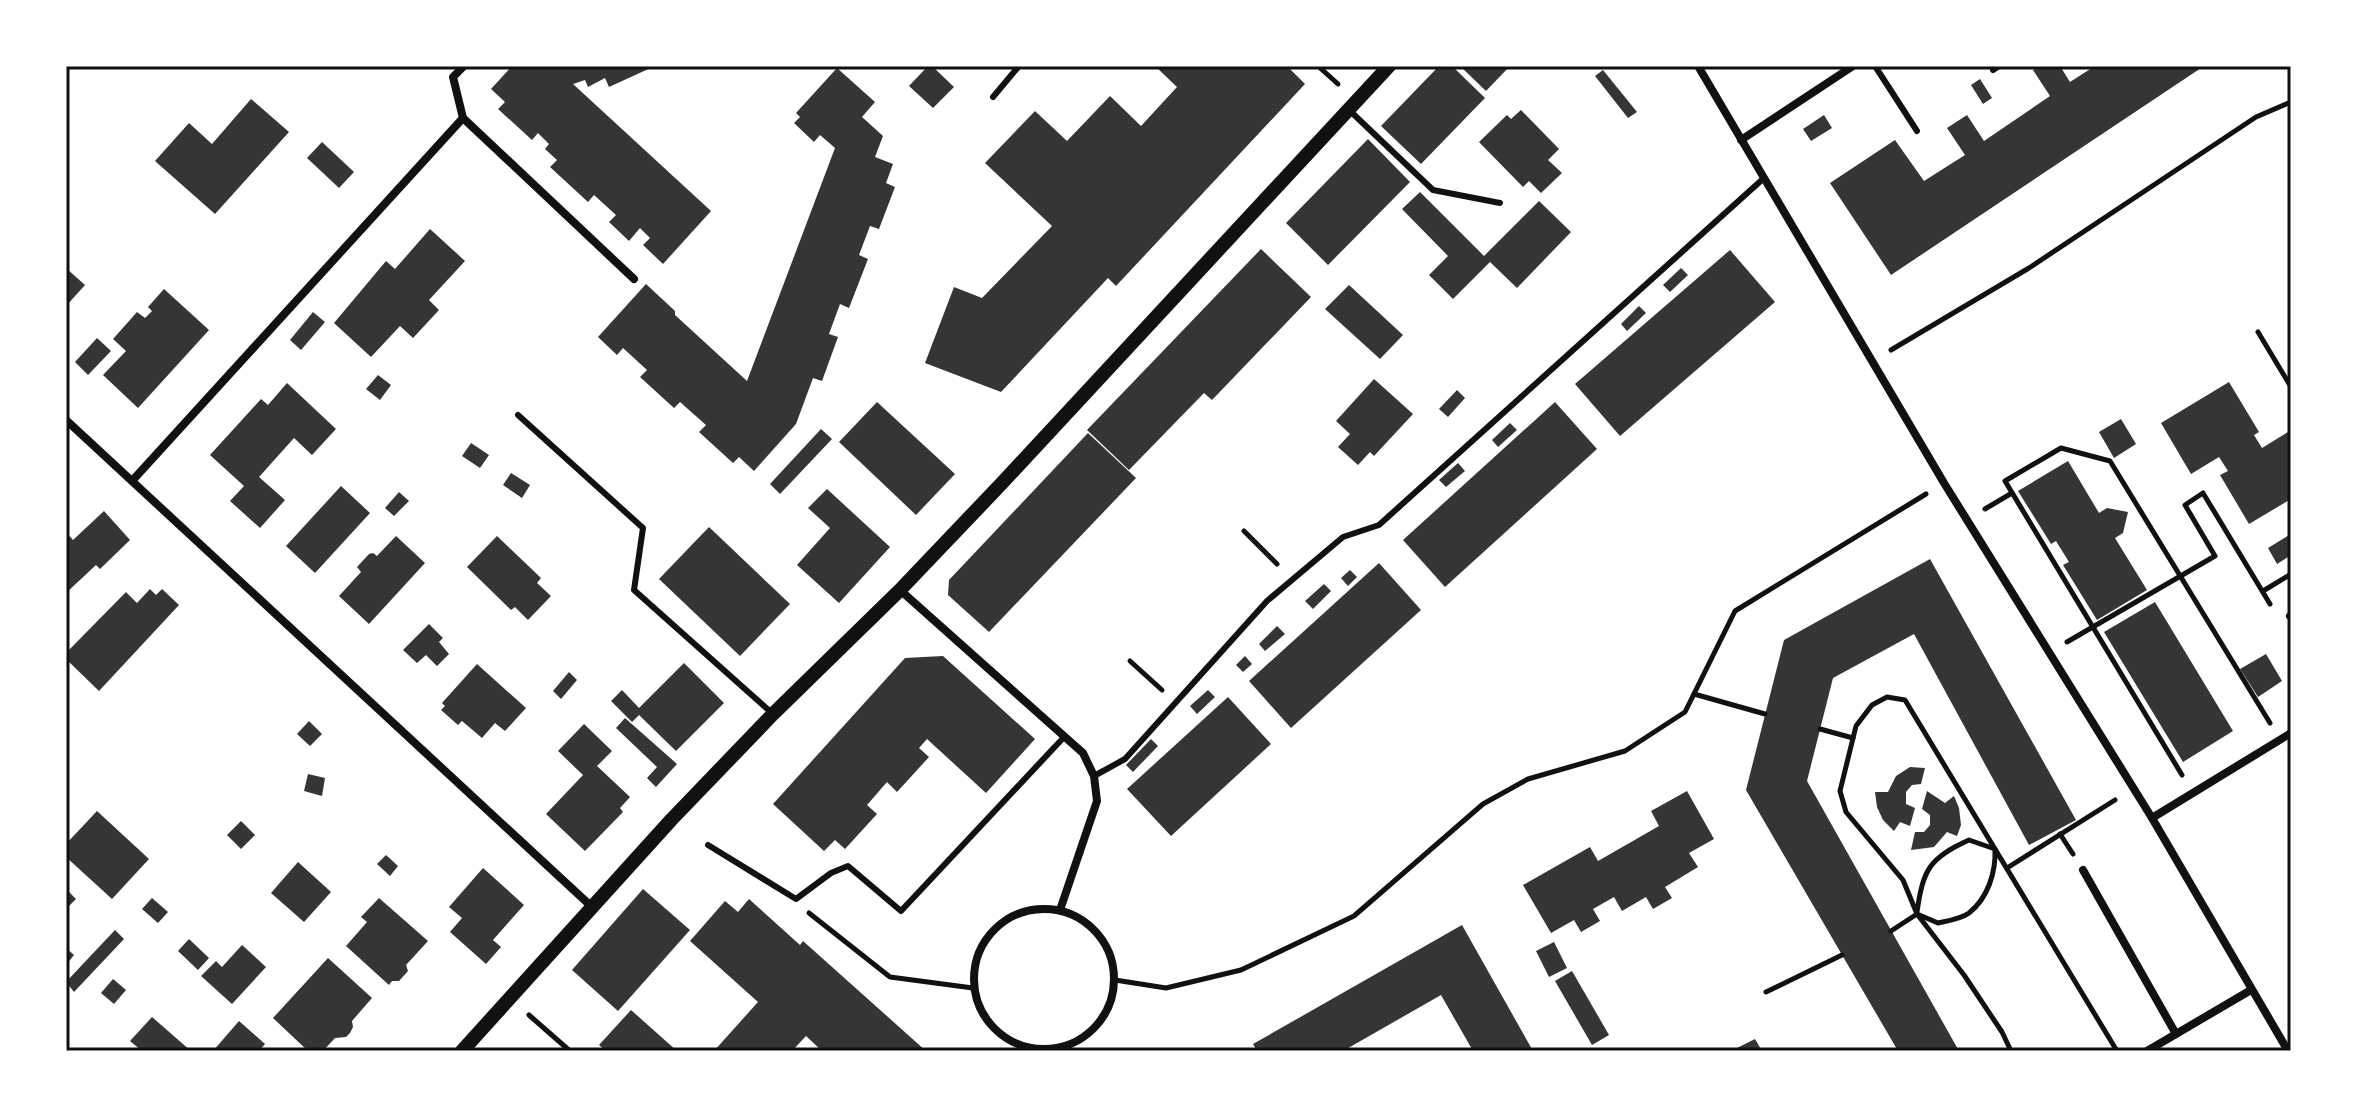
<svg xmlns="http://www.w3.org/2000/svg" width="2357" height="1117" font-family="'Noto Sans',sans-serif">
	<rect width="100%" height="100%" fill="#fff"/>
	<!-- building -->
	<g fill="#353535">
		<path d="M512,66H655L609,87L605,78L588,87L585,80L573,84L711,211L663,264L643,245L650,238L640,228L629,241L609,222L616,215L594,195L588,202L550,167L557,160L545,149L549,144L538,133L532,140L498,109L505,102L491,89Z"/>
		<path d="M928,66H932L954,87L933,108L909,86Z"/>
		<path d="M1155,66H1287L1305,84L1116,286L1108,278L1001,392L925,363L954,287L982,298L1052,226L985,163L1035,111L1067,141L1110,96L1141,126L1177,87Z"/>
		<path d="M1439,66H1452L1485,98L1421,164L1381,126Z"/>
		<path d="M1460,66H1510L1486,91Z"/>
		<path d="M2039,66H2060L2070,82L2095,66H2204L1891,275L1830,183L1895,140L1924,181L1965,155L1947,128L1967,115L1984,141L2050,96L2033,70Z"/>
		<path d="M837,68L875,102L862,117L883,136L875,157L893,164L886,183L895,187L879,229L870,226L859,255L868,259L849,308L840,304L829,334L838,337L822,381L813,378L796,424L754,471L739,457L733,463L699,432L706,425L680,402L674,408L640,377L647,370L623,348L617,355L598,337L646,284L675,311V315L747,381L835,148L820,135L814,142L794,123L800,117L796,113Z"/>
		<path d="M1603,70L1637,112L1628,118L1595,76Z"/>
		<path d="M1980,79L1992,98L1983,104L1971,85Z"/>
		<path d="M251,99L289,132L215,214L155,161L189,123L212,144Z"/>
		<path d="M1521,110L1559,149L1548,160L1562,173L1541,193L1529,181L1523,187L1479,142L1507,115L1511,119Z"/>
		<path d="M1824,115L1832,128L1811,141L1803,129Z"/>
		<path d="M1368,139L1410,182L1328,265L1286,223Z"/>
		<path d="M322,142L354,172L339,188L307,158Z"/>
		<path d="M1420,192L1484,256L1539,201L1571,232L1517,288L1490,262L1453,299L1429,275L1448,256L1402,209Z"/>
		<path d="M430,229L465,261L429,300L439,310L413,338L400,326L371,357L334,323L386,261L395,269Z"/>
		<path d="M1261,249L1311,297L1212,400L1204,393L1129,470L1087,430Z"/>
		<path d="M1730,250L1775,302L1620,436L1575,384Z"/>
		<path d="M1681,268L1688,275L1670,292L1663,285Z"/>
		<path d="M67,269L85,285L66,306V271Z"/>
		<path d="M1349,285L1403,335L1380,359L1325,309Z"/>
		<path d="M164,289L209,330L138,408L103,375L126,351L113,339L137,312L145,318L152,311L148,307Z"/>
		<path d="M1639,306L1646,313L1627,331L1621,324Z"/>
		<path d="M313,312L325,322L301,350L290,340Z"/>
		<path d="M97,338L111,351L88,375L75,362Z"/>
		<path d="M378,375L391,385L380,400L366,389Z"/>
		<path d="M1374,379L1413,414L1374,456L1370,452L1358,465L1338,447L1350,434L1336,421Z"/>
		<path d="M2229,382L2259,432L2254,435L2262,448L2288,432L2291,437V499L2249,524L2220,475L2228,471L2219,457L2191,474L2161,423Z"/>
		<path d="M287,383L336,429L312,455L294,438L259,477L285,500L260,528L230,501L244,486L210,455L261,399L268,405Z"/>
		<path d="M1457,390L1465,398L1448,417L1439,409Z"/>
		<path d="M877,402L955,474L916,515L839,442Z"/>
		<path d="M1555,402L1597,449L1445,587L1403,540Z"/>
		<path d="M2121,419L2136,444L2114,458L2099,432Z"/>
		<path d="M1510,423L1517,430L1498,447L1492,440Z"/>
		<path d="M821,429L832,439L780,494L770,484Z"/>
		<path d="M1088,433L1136,478L989,632L948,595L949,580Z"/>
		<path d="M471,443L489,455L480,468L462,456Z"/>
		<path d="M2068,461L2099,513L2107,508L2128,512L2123,533L2115,538L2147,590L2097,620L2063,565L2069,562L2056,541L2051,544L2018,491Z"/>
		<path d="M1458,463L1465,471L1446,487L1439,480Z"/>
		<path d="M511,473L530,485L522,498L503,485Z"/>
		<path d="M341,486L370,513L315,573L286,546Z"/>
		<path d="M827,489L890,547L839,603L797,565L830,528L808,508Z"/>
		<path d="M399,492L409,501L394,516L385,508Z"/>
		<path d="M104,511L130,540L100,569L96,565L66,593V532L73,540Z"/>
		<path d="M709,527L790,604L740,656L659,579Z"/>
		<path d="M2291,534V555L2277,564L2268,548Z"/>
		<path d="M396,536L425,563L369,624L339,596L361,572L357,567L369,554L373,553L377,556Z"/>
		<path d="M497,536L541,578L537,583L551,596L528,620L515,607L511,610L467,567Z"/>
		<path d="M1930,559L2076,820L2029,845L1914,634L1833,678L1807,781L1959,1051H1898L1746,790L1784,640Z"/>
		<path d="M1379,563L1421,610L1291,728L1249,681Z"/>
		<path d="M1350,570L1357,577L1348,586L1341,578Z"/>
		<path d="M1324,584L1331,591L1313,609L1305,601Z"/>
		<path d="M150,589L156,595L162,589L179,605L99,691L66,659V653L126,592L137,603Z"/>
		<path d="M2155,602L2233,731L2183,762L2104,632Z"/>
		<path d="M429,624L443,638L439,642L449,654L437,666L426,655L417,663L403,650Z"/>
		<path d="M1277,626L1285,634L1265,651L1259,644Z"/>
		<path d="M2266,654L2282,681L2258,697L2240,669Z"/>
		<path d="M943,656L1035,739L986,793L927,739L919,748L929,757L897,792L887,782L867,805L877,814L845,849L835,840L824,851L773,804L905,658Z"/>
		<path d="M1245,656L1252,664L1243,672L1236,665Z"/>
		<path d="M684,663L724,703L676,751L639,715L632,722L611,701L622,690L639,708Z"/>
		<path d="M477,664L526,708L505,731L495,723L482,738L462,721L458,725L441,710L445,706L442,703Z"/>
		<path d="M569,672L577,680L561,699L553,691Z"/>
		<path d="M1208,690L1215,697L1197,714L1190,706Z"/>
		<path d="M1228,697L1271,744L1171,836L1127,789Z"/>
		<path d="M625,718L677,764L656,787L647,778L657,767L616,728Z"/>
		<path d="M309,721L322,734L310,746L297,734Z"/>
		<path d="M584,724L612,751L597,766L630,797L620,808L623,812L585,851L546,814L583,775L558,751Z"/>
		<path d="M1151,739L1158,746L1133,772L1126,765Z"/>
		<path d="M1910,767L1925,768L1921,784L1912,785L1906,792V804L1915,808L1910,826L1900,822L1894,831L1883,820L1877,807L1875,792H1888L1896,776Z"/>
		<path d="M308,774L325,778L322,796L304,791Z"/>
		<path d="M1687,791L1714,839L1689,853L1698,867L1665,887L1672,898L1653,909L1646,897L1622,911L1614,897L1593,909L1600,921L1581,932L1574,920L1551,933L1523,885L1590,847L1598,861L1659,826L1651,811Z"/>
		<path d="M1927,791L1945,803L1954,796L1959,808L1961,825L1957,836L1947,832L1934,847L1911,850L1915,832H1924L1930,825V815L1922,809Z"/>
		<path d="M97,811L149,859L112,899L66,857V844Z"/>
		<path d="M241,821L255,835L241,849L227,835Z"/>
		<path d="M386,855L398,866L390,876L377,864Z"/>
		<path d="M298,862L331,892L304,922L271,893Z"/>
		<path d="M483,868L524,905L493,940L501,947L486,964L450,932L462,918L449,907Z"/>
		<path d="M66,889L76,899L66,909Z"/>
		<path d="M643,889L690,930L618,1011L572,970Z"/>
		<path d="M152,898L168,912L158,923L142,909Z"/>
		<path d="M379,898L428,941L406,965L408,971L399,981H392L389,985L346,946L367,922L361,917Z"/>
		<path d="M749,899L800,945L803,941L926,1051H822L806,1036L792,1051H714L758,1002L690,941L725,901L738,912Z"/>
		<path d="M1462,925L1533,1051H1473L1441,995L1343,1051H1257L1253,1044Z"/>
		<path d="M115,930L124,939L74,992L66,982Z"/>
		<path d="M189,939L209,958L198,970L178,951Z"/>
		<path d="M1554,942L1567,968L1549,977L1536,951Z"/>
		<path d="M242,945L266,967L232,1004L201,976L216,961L222,967Z"/>
		<path d="M66,948L74,955L66,965Z"/>
		<path d="M328,958L372,998L352,1021L353,1027L350,1033L346,1037L335,1038L323,1051H308L273,1018Z"/>
		<path d="M1572,971L1609,1035L1592,1045L1555,981Z"/>
		<path d="M113,979L126,990L114,1004L101,993Z"/>
		<path d="M631,1010L677,1051H606L599,1045Z"/>
		<path d="M152,1017L191,1051H142L130,1041Z"/>
		<path d="M239,1021L265,1044L259,1051H213Z"/>
		<path d="M1755,1039L1762,1051H1731Z"/>
	</g>
	<g fill="none" stroke-linecap="round" stroke-linejoin="round">
		<!-- path -->
		<g stroke="#111" stroke-width="5">
			<path d="M1318,66L1338,84"/>
			<path d="M2258,332L2291,387"/>
			<path d="M1891,350L2029,268L2256,117L2291,102"/>
			<path d="M1985,509L2012,493"/>
			<path d="M1244,531L1277,564"/>
			<path d="M2263,591L2291,574"/>
			<path d="M2067,642L2215,556L2185,505L2203,493L2270,604"/>
			<path d="M1130,661L1162,690"/>
			<path d="M1694,694L1765,714"/>
			<path d="M1820,729L1853,738"/>
			<path d="M2182,775L2005,481L2061,448L2110,461L2270,723"/>
			<path d="M2060,834L2073,854"/>
			<path d="M2007,868L2115,800"/>
			<path d="M809,913L890,977L973,988"/>
			<path d="M1891,931L1917,914L1938,923C1947,921 1961,919 1969,913C1988,898 1996,872 1995,849L1969,840C1929,858 1923,870 1917,912"/>
			<path d="M1115,980L1166,988L1241,970L1354,916L1483,804L1528,779L1625,751L1685,712L1735,611L1926,494"/>
			<path d="M1766,992L1842,955"/>
			<path d="M529,1015L570,1051"/>
			<path d="M1039,1051V1050"/>
			<path d="M2011,1051L2002,1032L1964,975L1917,914L1903,880L1846,812L1840,791L1856,726L1872,705L1887,697L1905,700L2117,1051"/>
		</g>
		<!-- service -->
		<g stroke="#111" stroke-width="6">
			<path d="M1875,66L1917,131"/>
			<path d="M1993,70L1999,66"/>
			<path d="M993,97L1019,66"/>
			<path d="M1348,109L1433,190L1500,203"/>
			<path d="M518,415L643,528L634,590L773,714"/>
			<path d="M1094,776L1125,759L1267,601L1343,537L1379,525L1764,178"/>
			<path d="M708,845L796,899L831,873L848,866L901,911L1065,736"/>
		</g>
		<!-- minor -->
		<g stroke="#111" stroke-width="8">
			<path d="M464,66L453,77L463,118L634,279"/>
			<path d="M1698,66L1944,483L2152,818L2288,1051"/>
			<path d="M1741,140L1853,66"/>
			<path d="M66,420L592,907"/>
			<path d="M132,481L463,118"/>
			<path d="M900,590L1083,753L1094,776L1097,801L1060,910"/>
			<path d="M2290,616L2291,615"/>
			<path d="M2152,818L2291,733"/>
			<path d="M2083,870L2176,1034"/>
			<circle cx="1044" cy="979" r="70"/>
			<path d="M2147,1051L2251,990"/>
		</g>
		<!-- tertiary -->
		<path stroke="#111" stroke-width="14" d="M462,1051L671,820L773,714L900,590L1002,483L1389,66"/>
	</g>
	<!-- border -->
	<rect width="2357" height="1117" fill="none" stroke="#ffffff" stroke-width="136"/>
	<rect x="68" y="68" width="2221" height="981" fill="none" stroke="#111" stroke-width="3"/>
</svg>
